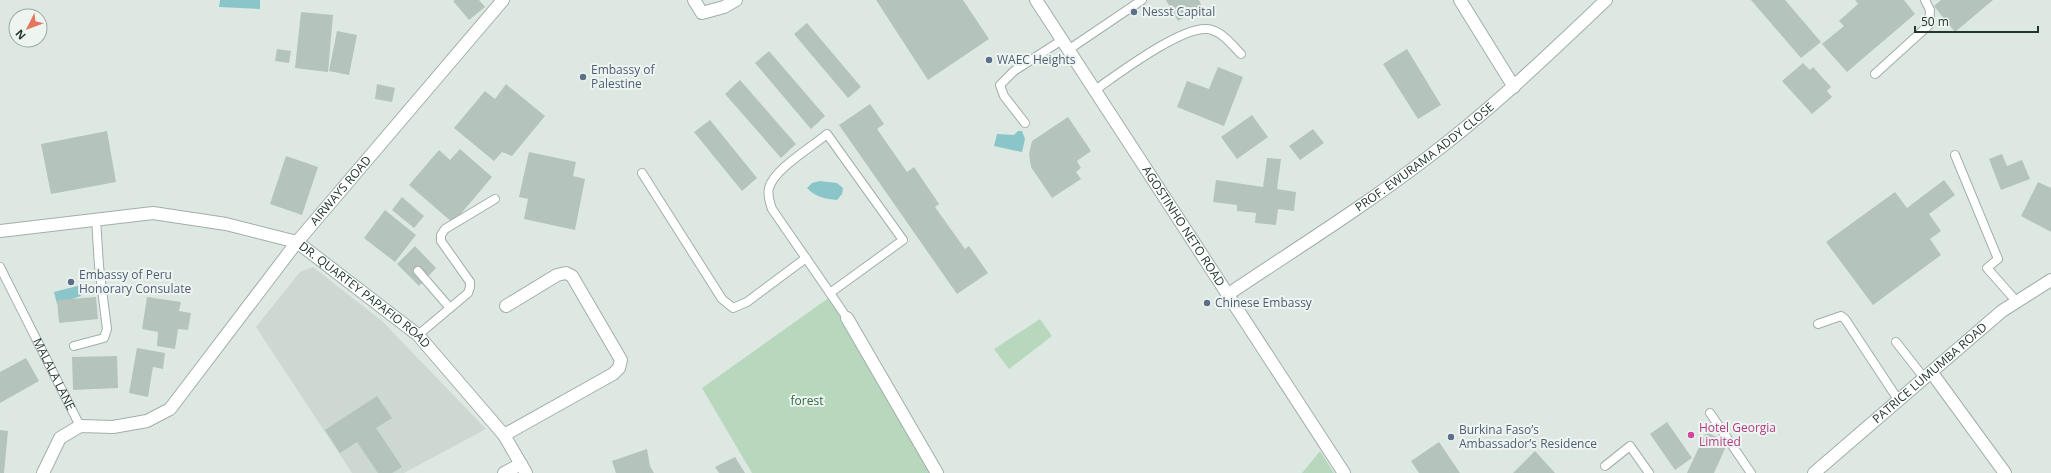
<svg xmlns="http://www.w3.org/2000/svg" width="2051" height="473" font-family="'Open Sans',sans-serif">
	<rect width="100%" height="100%" fill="#dee8e3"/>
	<!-- built -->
	<path fill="#cdd8d2" d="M313,267L382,321L486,429L404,473H352L256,327L300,272Z"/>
	<!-- green -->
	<g fill="#b8d8be">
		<path d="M830,297L933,473H752L702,388Z"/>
		<path d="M1040,319L1052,336L1009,369L994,349Z"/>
		<path d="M1320,451L1334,473H1302Z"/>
	</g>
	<!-- water -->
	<g fill="#8ac5ca">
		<path d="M220,0H260V9L219,7Z"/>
		<path d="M1018,131H1022L1025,139L1022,152L994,146L997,134L1014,135Z"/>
		<path d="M820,181L837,183L843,188L842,194L837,200C826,199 815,197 807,188L812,183Z"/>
		<path d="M81,285V296L57,304L54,292Z"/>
	</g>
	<!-- building -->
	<g fill="#b4c3bc">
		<path d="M455,0H479L485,7L469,20L453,1Z"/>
		<path d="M876,0H963L989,39L928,80Z"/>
		<path d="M1166,0H1199L1202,7L1178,21Z"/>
		<path d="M1751,0H1785L1821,42L1801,58Z"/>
		<path d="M1855,0H1904L1915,14L1847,72L1822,44L1844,26L1839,21L1858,4Z"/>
		<path d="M1941,0H1993L1955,32L1934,6Z"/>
		<path d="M301,12L333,15L328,72L295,68Z"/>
		<path d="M807,23L861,87L848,98L794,34Z"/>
		<path d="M337,31L357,35L349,75L329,71Z"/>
		<path d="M277,49L291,51L289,63L275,61Z"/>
		<path d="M1407,49L1441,105L1418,119L1383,64Z"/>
		<path d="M769,51L825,116L811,129L755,63Z"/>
		<path d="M1803,63L1810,70L1813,67L1831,87L1827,91L1832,97L1812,114L1782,81Z"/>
		<path d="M1218,67L1243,77L1224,126L1177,107L1187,81L1209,89Z"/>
		<path d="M740,80L796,144L781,158L725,94Z"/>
		<path d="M377,84L395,88L392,102L375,99Z"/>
		<path d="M506,84L545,116L512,156L502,152L494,161L454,128L485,91L495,99Z"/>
		<path d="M870,104L884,124L877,129L907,172L914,167L939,204L935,207L965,249L969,246L988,273L957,294L839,125Z"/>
		<path d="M1252,115L1268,137L1237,159L1221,137Z"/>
		<path d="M1068,117L1091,151L1077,161L1081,168L1076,172L1081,179L1052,198L1031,167L1029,154L1032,141Z"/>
		<path d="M710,120L757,178L742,191L694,132Z"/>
		<path d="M1313,129L1324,143L1300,160L1289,146Z"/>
		<path d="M107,131L116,182L51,194L41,144Z"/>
		<path d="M460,149L492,177L453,223L409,185L439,150L450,160Z"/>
		<path d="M529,152L576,162L573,176L585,179L575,230L524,219L528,199L519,197Z"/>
		<path d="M2002,154L2007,166L2022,160L2030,179L2001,190L1989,159Z"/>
		<path d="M286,156L318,167L302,215L270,204Z"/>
		<path d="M1267,158L1281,159L1277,189L1296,192L1294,211L1278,209L1276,225L1255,223L1256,213L1237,211V205L1213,202L1216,180L1263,187Z"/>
		<path d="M1944,180L1955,195L1929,214L1941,231L1930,239L1941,255L1873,305L1826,242L1895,192L1907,208Z"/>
		<path d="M2038,182L2051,188V232L2021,216Z"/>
		<path d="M402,197L424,216L414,228L392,210Z"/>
		<path d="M385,210L416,235L395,262L364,238Z"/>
		<path d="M415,246L436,268L419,286L397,264Z"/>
		<path d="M96,297L98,319L59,323L57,300Z"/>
		<path d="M147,297L181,302L179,311L191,313L188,330L178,329L175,349L157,346L158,332L142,329Z"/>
		<path d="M137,348L165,353L163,369L153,367L148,397L129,393Z"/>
		<path d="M117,356L118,388L73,390L72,357Z"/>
		<path d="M26,358L39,381L0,403V372Z"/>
		<path d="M377,396L392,418L376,428L402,467L392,473H378L357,442L340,453L325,430Z"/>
		<path d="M1667,422L1692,458L1675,470L1650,434Z"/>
		<path d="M0,430L8,431L4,473H0Z"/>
		<path d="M1706,432L1728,442L1714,473H1687Z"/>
		<path d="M1439,442L1460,473H1419L1411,461Z"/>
		<path d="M647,449L650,466L654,473H616L612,461Z"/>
		<path d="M1535,451L1555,473H1513Z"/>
		<path d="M735,457L745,473H719L715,467Z"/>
	</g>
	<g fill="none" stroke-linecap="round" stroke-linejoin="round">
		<!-- service casing -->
		<g stroke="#a2afa9" stroke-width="10">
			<g id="service">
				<path d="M1068,50L1142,0"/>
				<path d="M1875,74L1929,25L1930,10L1925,0"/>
				<path d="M1095,90C1118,74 1180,27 1207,29C1221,30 1232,45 1241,54"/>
				<path d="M1025,123L1004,96L1000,85L1014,71L1062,40"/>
				<path d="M827,134L903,240L830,293L772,209C770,203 767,195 769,188C774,169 812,147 827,134Z"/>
				<path d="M1955,155L1998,259L1987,268L2017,302"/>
				<path d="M642,173L722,299L733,308L747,302L806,258"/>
				<path id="s1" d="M0,267L80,426"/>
				<path d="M418,271L450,308"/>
				<path d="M830,293L847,318"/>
				<path d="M1818,324L1841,316L1845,319L1899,401"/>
				<path d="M418,335L468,293L470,287V282L441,241V235L445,229L495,199"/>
				<path d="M1896,342L1925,379"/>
				<path d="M74,346L104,338L107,329L99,266L96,219"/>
				<path d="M1710,413L1751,473"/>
				<path d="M1605,466L1630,446L1649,473"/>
			</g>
		</g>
		<!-- minor casing -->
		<g stroke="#a2afa9" stroke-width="14">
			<g id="minor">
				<path d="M694,0L702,13L724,7L736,0"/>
				<path id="s2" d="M1036,0L1344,473"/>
				<path d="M1460,0L1514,87"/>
				<path id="s3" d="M0,231L153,213L226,224L297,242L418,335L504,435L526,473"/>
				<path id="s4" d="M1227,295C1294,250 1363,207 1427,158C1491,110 1548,55 1606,0"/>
				<path d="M847,318L937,473"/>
				<path d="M1932,373L2005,473"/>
				<path d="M504,435L613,374L619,368L621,360L572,276L566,273L557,275L506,306"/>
				<path id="s5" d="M43,473L60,438L80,426L113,427L147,421L170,409L297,242L503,0"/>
				<path d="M504,473L521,464"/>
			</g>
		</g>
		<!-- tertiary casing -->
		<g stroke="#a2afa9" stroke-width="14">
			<g id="tertiary">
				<path id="s6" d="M1814,473L2002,311L2051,280"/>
			</g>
		</g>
		<!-- service -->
		<use href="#service" stroke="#fff" stroke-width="8"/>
		<!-- minor -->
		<use href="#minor" stroke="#fff" stroke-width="12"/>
		<!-- tertiary -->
		<use href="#tertiary" stroke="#fff" stroke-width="12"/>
	</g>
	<!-- markers -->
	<g fill="#5c6f8a" stroke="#eef5f1" stroke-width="1.5">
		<circle cx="1134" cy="12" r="4"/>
		<circle cx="989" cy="60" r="4"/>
		<circle cx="583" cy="77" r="4"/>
		<circle cx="71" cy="282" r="4"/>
		<circle cx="1207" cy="303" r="4"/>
		<circle cx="1451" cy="437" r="4"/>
	</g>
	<circle fill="#d1479c" stroke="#eef5f1" stroke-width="1.5" cx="1691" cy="435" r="4"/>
	<g text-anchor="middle" stroke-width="4" stroke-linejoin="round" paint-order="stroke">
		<!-- service labels -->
		<g font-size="12" fill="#4e5e75" stroke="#eef5f1" text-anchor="start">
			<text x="1142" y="16">Nesst Capital</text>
			<text x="997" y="64">WAEC Heights</text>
			<text x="591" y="74">Embassy of<tspan x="591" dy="14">Palestine</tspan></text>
			<text x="79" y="279">Embassy of Peru<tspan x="79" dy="14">Honorary Consulate</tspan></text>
			<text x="1215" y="307">Chinese Embassy</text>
			<text x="1459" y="434">Burkina Faso’s<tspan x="1459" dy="14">Ambassador’s Residence</tspan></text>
		</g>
		<!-- street labels -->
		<g font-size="12" fill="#21372f" stroke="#eef5f1">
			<text dy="4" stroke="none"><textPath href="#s4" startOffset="241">PROF. EWURAMA ADDY CLOSE</textPath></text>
			<text dy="4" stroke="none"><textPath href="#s5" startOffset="433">AIRWAYS ROAD</textPath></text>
			<text dy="4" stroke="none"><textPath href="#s2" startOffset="270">AGOSTINHO NETO ROAD</textPath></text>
			<text dy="4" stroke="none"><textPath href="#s3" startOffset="387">DR. QUARTEY PAPAFIO ROAD</textPath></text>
			<text dy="4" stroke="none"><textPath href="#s6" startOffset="153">PATRICE LUMUMBA ROAD</textPath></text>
			<text dy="4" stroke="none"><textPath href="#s1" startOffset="120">MALALA LANE</textPath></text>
		</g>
		<!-- park labels -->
		<g font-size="12" fill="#2f6a41" stroke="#eef5f1">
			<text x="807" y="405">forest</text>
		</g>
		<!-- hotel labels -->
		<g font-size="12" fill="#b23c85" stroke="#eef5f1" text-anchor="start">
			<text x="1699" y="432">Hotel Georgia<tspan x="1699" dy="14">Limited</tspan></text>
		</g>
	</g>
	<!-- north arrow -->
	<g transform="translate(28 28) rotate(228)"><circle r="19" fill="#eef5f1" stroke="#9ca9a3"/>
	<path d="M0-3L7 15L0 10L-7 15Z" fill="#e6755e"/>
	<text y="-6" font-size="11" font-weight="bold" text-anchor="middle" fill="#21372f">N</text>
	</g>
	<!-- scale -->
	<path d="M1915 26v6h123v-6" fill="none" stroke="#21372f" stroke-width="2"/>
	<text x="1921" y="26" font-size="12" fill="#21372f" stroke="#eef5f1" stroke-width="3" paint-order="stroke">50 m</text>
</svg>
